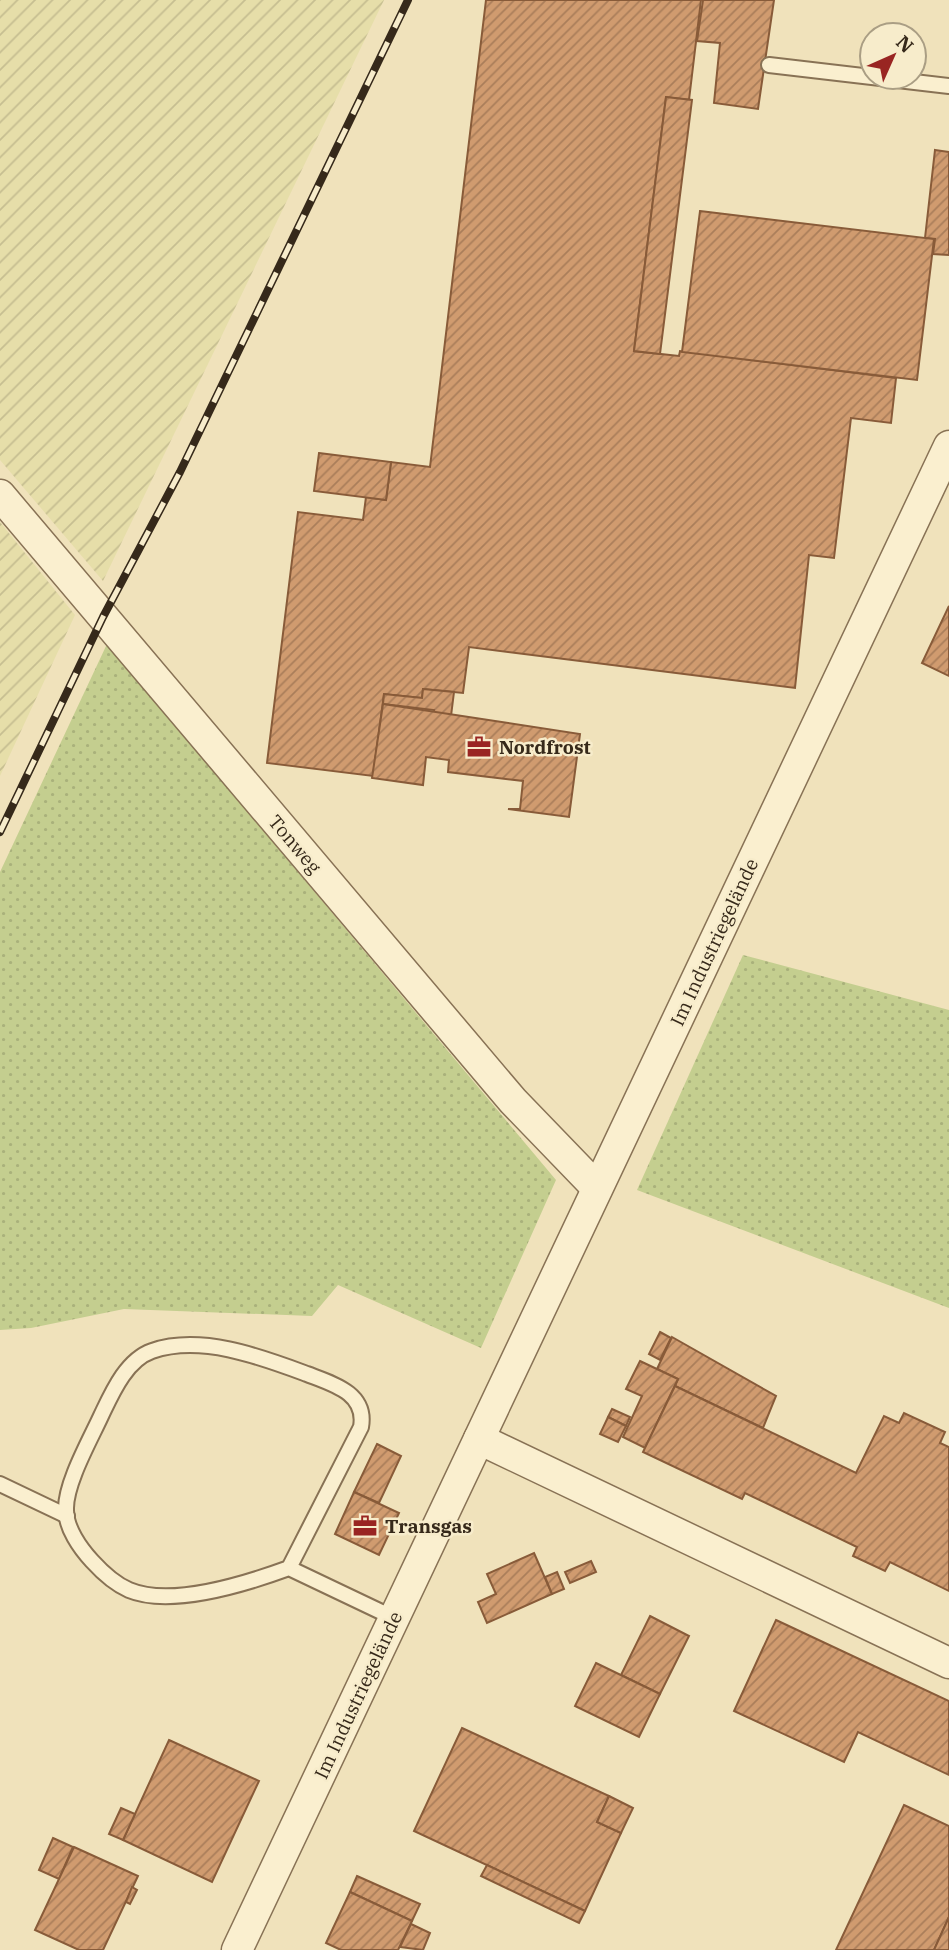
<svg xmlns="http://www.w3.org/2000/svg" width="949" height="1950" font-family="'IBM Plex Serif',serif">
	<defs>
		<pattern id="farmland-furrows" width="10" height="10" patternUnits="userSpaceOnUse" patternTransform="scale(1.75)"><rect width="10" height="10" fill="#e6dea9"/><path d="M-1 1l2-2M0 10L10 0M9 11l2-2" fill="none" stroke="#c6be91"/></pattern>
		<pattern id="grass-dots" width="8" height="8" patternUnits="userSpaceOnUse" patternTransform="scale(1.75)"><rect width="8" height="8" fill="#c4ce8f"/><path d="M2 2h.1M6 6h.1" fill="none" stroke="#a9b17b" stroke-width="1.8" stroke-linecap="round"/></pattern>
		<pattern id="building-hatch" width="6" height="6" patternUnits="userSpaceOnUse" patternTransform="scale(1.75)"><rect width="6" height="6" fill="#d09b6f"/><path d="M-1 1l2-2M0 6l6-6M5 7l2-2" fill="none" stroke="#aa7e5a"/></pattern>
	</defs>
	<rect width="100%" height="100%" fill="#f0e2bb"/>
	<!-- farmland -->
	<g fill="url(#farmland-furrows)">
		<path d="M0,0H384L103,581L0,460Z"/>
		<path d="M0,522L75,615L0,776Z"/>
	</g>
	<!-- grass -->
	<g fill="url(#grass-dots)">
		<path d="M107,644L556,1180L481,1348L338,1285L312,1316L124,1309L31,1328L0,1330V872Z"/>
		<path d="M743,955L949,1010V1308L637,1190Z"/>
	</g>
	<!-- building -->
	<g fill="url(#building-hatch)" stroke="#885b39" stroke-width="2">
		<path d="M486,0H701L689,100L666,97L634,351L679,356L680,351L896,378L891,423L851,418L834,558L809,555L795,688L469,647L463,693L423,689L422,698L384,694L373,776L267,763L298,512L363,520L366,497L386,500L391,462L430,467Z"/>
		<path d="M703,0H774L758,109L714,103L720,43L697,41Z"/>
		<path d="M666,97L692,100L660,354L634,351Z"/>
		<path d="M935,150L949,152V255L933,254L935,239L925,238Z"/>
		<path d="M700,211L934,239L917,380L682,352Z"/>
		<path d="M319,453L391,462L386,500L314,491Z"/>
		<path d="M949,606V676L922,663Z"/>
		<path d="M423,689L454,692L451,716L433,714L434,710L383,704L384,694L422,698Z"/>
		<path d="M383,704L580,734L569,817L508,809H520L523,781L448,772L449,760L426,757L423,785L372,778Z"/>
		<path d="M660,1332L671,1338L660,1360L649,1354Z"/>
		<path d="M672,1337L776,1396L763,1428L675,1386L678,1379L657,1369Z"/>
		<path d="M640,1361L678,1379L645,1448L623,1437L642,1396L626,1389Z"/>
		<path d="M675,1386L856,1473L884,1416L899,1423L904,1413L945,1432L940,1443L949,1447V1591L890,1562L885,1571L853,1556L857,1547L745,1493L742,1499L643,1452Z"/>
		<path d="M612,1409L630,1417L626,1426L608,1417Z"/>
		<path d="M608,1417L626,1426L618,1442L600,1434Z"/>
		<path d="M377,1444L401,1456L379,1503L354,1492Z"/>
		<path d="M354,1492L399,1513L379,1555L335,1534Z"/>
		<path d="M534,1553L552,1594L487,1623L478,1602L496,1594L487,1574Z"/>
		<path d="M591,1561L596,1572L570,1583L565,1572Z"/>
		<path d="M557,1572L564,1589L552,1594L545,1577Z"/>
		<path d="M650,1616L689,1636L660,1694L621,1675Z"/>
		<path d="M776,1620L949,1701V1775L858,1732L844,1762L734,1711Z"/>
		<path d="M596,1663L660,1694L639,1737L575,1706Z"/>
		<path d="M462,1728L609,1796L597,1822L621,1833L585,1911L414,1831Z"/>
		<path d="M169,1740L259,1781L212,1882L123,1840Z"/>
		<path d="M609,1796L633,1808L621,1833L597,1822Z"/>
		<path d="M904,1805L949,1826V1917L934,1950H836Z"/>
		<path d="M121,1808L135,1814L123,1840L109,1834Z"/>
		<path d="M53,1838L73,1847L59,1879L39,1870Z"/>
		<path d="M74,1847L138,1876L103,1950H79L35,1930Z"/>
		<path d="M487,1865L585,1911L579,1923L481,1876Z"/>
		<path d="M357,1876L420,1904L412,1921L350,1892Z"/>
		<path d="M132,1887L137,1890L130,1904L126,1902Z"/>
		<path d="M350,1892L412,1921L398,1950H341L326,1943Z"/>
		<path d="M949,1917V1950H934Z"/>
		<path d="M411,1924L430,1933L423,1950L400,1947Z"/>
	</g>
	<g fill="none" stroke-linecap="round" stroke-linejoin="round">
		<!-- service casing -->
		<g stroke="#887255" stroke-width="18">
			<g id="service">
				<path d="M769,65L949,86"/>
				<path d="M0,1484L67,1516"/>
				<path d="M289,1568L361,1427C367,1393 333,1384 307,1374C261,1357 201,1334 152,1351C126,1360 112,1393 101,1416C90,1440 65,1484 66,1510C66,1528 80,1548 92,1561C102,1572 115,1584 129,1590C172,1608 248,1583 289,1568L394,1618"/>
			</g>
		</g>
		<!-- minor casing -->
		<g stroke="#887255" stroke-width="33">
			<g id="minor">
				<path d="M0,495L513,1101L597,1188"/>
				<path d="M479,1439L949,1663"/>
				<path d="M237,1950L949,446"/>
			</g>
		</g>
		<!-- service -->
		<use href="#service" stroke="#faefcf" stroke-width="14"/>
		<!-- minor -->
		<use href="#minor" stroke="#faefcf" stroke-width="30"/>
		<!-- rail casing -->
		<g stroke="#36291a" stroke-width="8">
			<path id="rail" d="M0,832L103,617L180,472L408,0"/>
		</g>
		<!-- rail -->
		<use href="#rail" stroke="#f7eccb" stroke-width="5" stroke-dasharray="16" stroke-linecap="butt"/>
	</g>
	<!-- icons -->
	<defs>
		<g id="office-bare" transform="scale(1.89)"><path d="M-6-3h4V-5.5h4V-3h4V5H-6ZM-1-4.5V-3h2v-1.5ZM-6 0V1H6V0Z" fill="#992522" stroke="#f7eccb" stroke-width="2.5" paint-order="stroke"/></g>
	</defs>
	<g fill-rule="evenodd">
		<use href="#office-bare" x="479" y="747"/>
		<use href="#office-bare" x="365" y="1526"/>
	</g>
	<g text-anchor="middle" stroke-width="5" stroke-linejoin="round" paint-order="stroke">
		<!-- poi labels -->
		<g font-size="19" font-weight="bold" fill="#36291a" stroke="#f7eccb" text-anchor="start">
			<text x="499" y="754">Nordfrost</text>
			<text x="385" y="1533">Transgas</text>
		</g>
		<!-- street labels -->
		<g font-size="19" fill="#36291a" stroke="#f7eccb">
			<text transform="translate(295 844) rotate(50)" y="7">Tonweg</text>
			<text transform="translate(714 942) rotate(-65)" y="7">Im Industriegelände</text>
			<text transform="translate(358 1695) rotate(-65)" y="7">Im Industriegelände</text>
		</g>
	</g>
	<!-- north arrow -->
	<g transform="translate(893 56) rotate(45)"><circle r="33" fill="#f7eccb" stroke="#aa9e84" stroke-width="2"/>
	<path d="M0-5L12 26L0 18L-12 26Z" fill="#992522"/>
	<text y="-10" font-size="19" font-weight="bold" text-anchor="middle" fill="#36291a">N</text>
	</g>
</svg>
